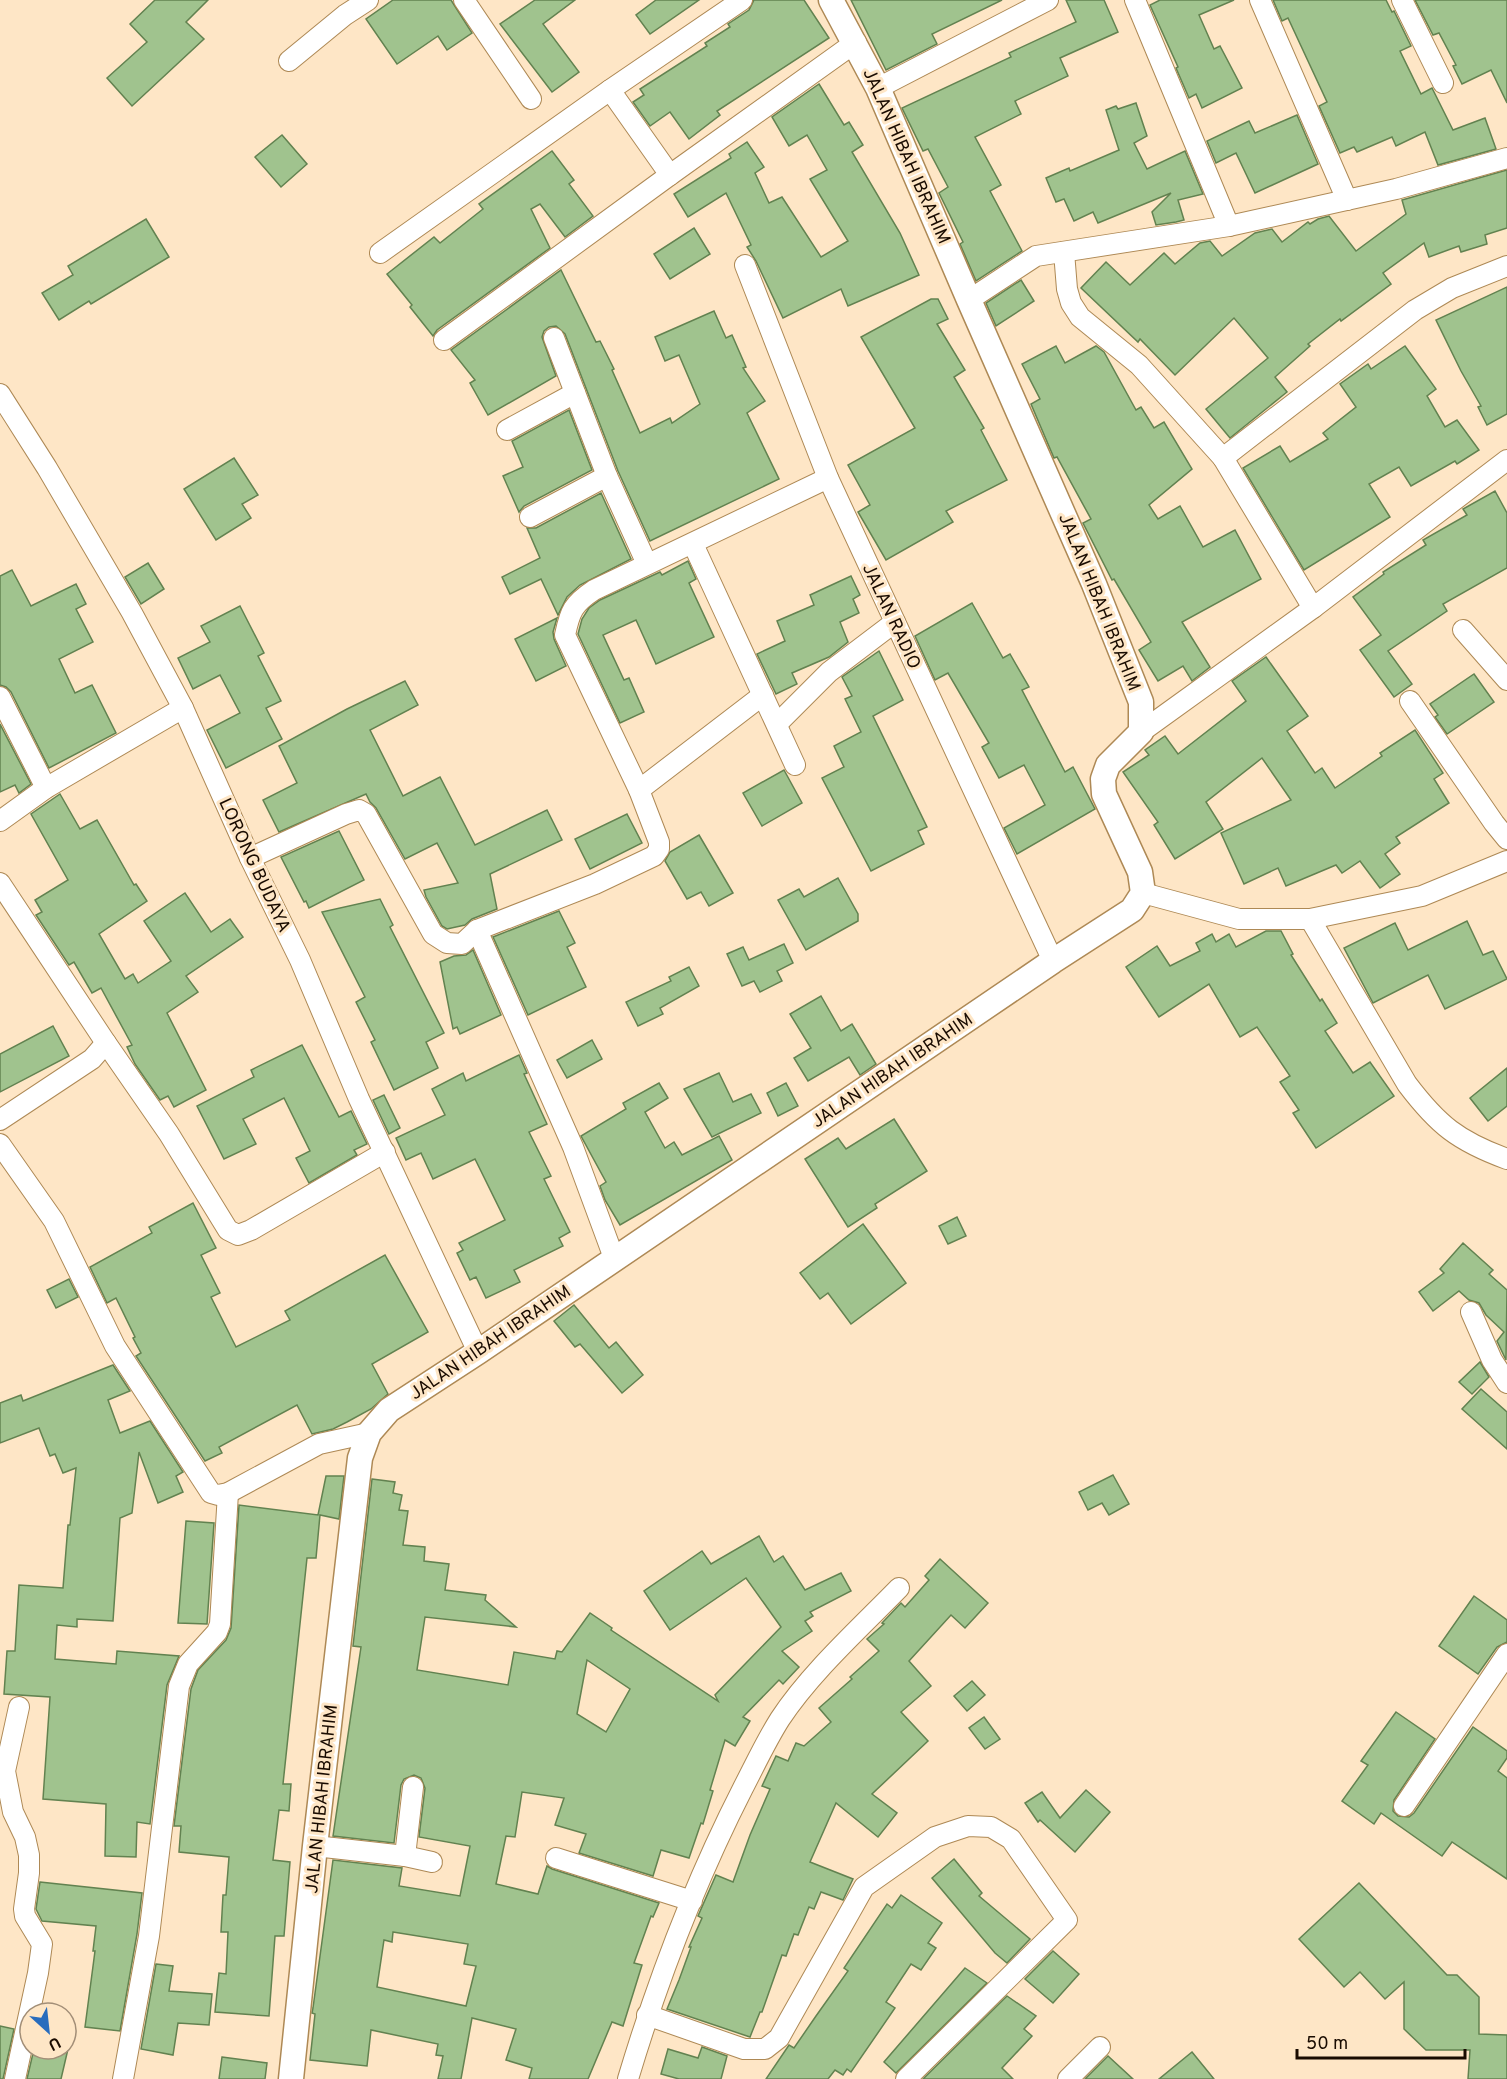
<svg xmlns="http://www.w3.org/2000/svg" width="1507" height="2079" font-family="Overpass,sans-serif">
	<rect width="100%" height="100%" fill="#fee6c6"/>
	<!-- building -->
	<g fill="#a0c38e" stroke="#628250" stroke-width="1.5" fill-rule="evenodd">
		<path d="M155,0H208L186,22L204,39L132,106L107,78L147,42L130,24Z"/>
		<path d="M393,0H451L472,33L447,50L438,36L397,64L366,19Z"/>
		<path d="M535,0H575L543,24L579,72L552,92L500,24Z"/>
		<path d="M656,0H699L650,34L636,15Z"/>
		<path d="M754,0H804L829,38L717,111L720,115L689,139L670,112L650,126L633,102L644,95L640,89L707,46L705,43L730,27L728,24L749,10Z"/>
		<path d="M851,0H1002L932,34L937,44L886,70Z"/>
		<path d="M1066,0H1104L1118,32L1060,58L1068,76L1015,101L1021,114L975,137L1001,185L990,191L1022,251L976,281L960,244L963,242L939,193L948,187L928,149L923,151L902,108L1011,57L1009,53L1076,22Z"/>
		<path d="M1160,0H1234L1199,15L1214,49L1220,46L1242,88L1202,108L1196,94L1189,98L1176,68L1178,67L1150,5Z"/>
		<path d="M1273,0H1386L1392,12L1394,11L1411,46L1400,51L1421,94L1432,88L1453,130L1485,118L1496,149L1438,165L1425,132L1396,146L1392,137L1357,152L1354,147L1340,153L1319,106L1327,102L1288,18L1282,21Z"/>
		<path d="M1415,0H1507V103L1491,70L1462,84L1453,66L1456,65L1439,33L1433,35Z"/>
		<path d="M819,84L844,125L849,122L863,145L852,152L900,233L919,275L848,306L841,289L783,318L756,261L747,247L751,245L726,193L688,217L674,194L731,158L729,154L747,142L764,167L755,173L769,203L782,197L821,257L848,241L810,179L827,170L807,135L789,146L772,117Z"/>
		<path d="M1136,103L1147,136L1134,143L1147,169L1185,151L1203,194L1178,200L1184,220L1176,222L1156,225L1152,212L1171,193L1098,223L1093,212L1074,221L1064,199L1056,202L1046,178L1069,168L1070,171L1119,150L1106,110L1116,106L1118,109Z"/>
		<path d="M1297,115L1318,164L1255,193L1236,153L1216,163L1207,141L1249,121L1255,133Z"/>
		<path d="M282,135L307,164L281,187L255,157Z"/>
		<path d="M552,151L574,180L569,184L593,216L565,237L540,204L531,209L550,248L437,330L433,336L410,307L412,305L387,274L434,237L440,243L483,209L479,204Z"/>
		<path d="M1507,170V228L1485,235L1487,244L1461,252L1459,246L1429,257L1424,243L1383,273L1391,284L1341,321L1340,319L1308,344L1310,346L1275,377L1287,392L1230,438L1206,409L1268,358L1234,318L1175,375L1140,339L1138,342L1081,288L1106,262L1130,285L1164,253L1175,264L1200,243L1210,241L1222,256L1255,233L1272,229L1282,242L1308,222L1310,224L1318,219L1329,216L1356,251L1406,214L1402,200Z"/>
		<path d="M146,219L169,257L91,304L89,301L59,320L42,293L73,275L68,266Z"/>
		<path d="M694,228L710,254L670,279L654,254Z"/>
		<path d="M561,270L596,342L600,341L614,369L612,370L640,433L670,418L672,423L700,404L679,355L665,361L655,337L714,311L726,338L732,335L746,367L743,368L765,401L747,413L779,479L650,541L618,471L565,334L556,326L549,327L544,331L542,337L556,376L488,415L470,383L475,380L451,350Z"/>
		<path d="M1021,280L1034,301L996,326L986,303Z"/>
		<path d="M1507,287V414L1487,425L1478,407L1481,406L1461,371L1436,320Z"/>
		<path d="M931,299H938L948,319L937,324L965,370L954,377L984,428L981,430L1007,480L946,511L953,522L886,560L858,512L870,505L848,465L915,428L861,337Z"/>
		<path d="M1056,346L1065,363L1096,346L1104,352L1136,410L1141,407L1154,428L1164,422L1192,469L1149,505L1158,519L1180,506L1203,547L1235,530L1261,579L1182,622L1210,667L1192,681L1183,666L1158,681L1139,650L1151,642L1114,579L1112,580L1083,523L1091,519L1057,457L1054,458L1031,404L1040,399L1022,364Z"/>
		<path d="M1405,346L1436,389L1427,396L1445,427L1457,420L1479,450L1457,464L1455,461L1411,486L1399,467L1369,484L1390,517L1304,570L1243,468L1280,446L1290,462L1328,439L1323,433L1356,407L1340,384L1368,364L1371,369Z"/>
		<path d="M569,410L592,470L524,506L519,512L503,476L523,467L512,441Z"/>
		<path d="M234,458L258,495L242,504L251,518L216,540L184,489Z"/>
		<path d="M1495,491L1507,513V568L1443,604L1447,611L1388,651L1412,684L1394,697L1360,650L1381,635L1353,597L1384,574L1383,572L1426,545L1423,540L1467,515L1463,509Z"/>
		<path d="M601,493L631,559L580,585L567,597L558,615L541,579L510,594L502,577L540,558L527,528H536Z"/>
		<path d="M688,561L696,579L689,583L714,637L656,664L636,620L603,635L624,680L629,678L644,712L620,723L578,634L582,619L589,608L600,600L660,572L662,575Z"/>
		<path d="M148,563L164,589L141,604L125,577Z"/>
		<path d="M12,570L31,606L76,584L86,604L76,609L93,642L59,659L75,693L92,685L116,733L49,768L11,692L6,687L0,685V576Z"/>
		<path d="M851,576L860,595L853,599L859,613L840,622L848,642L829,657L792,673L797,684L776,694L757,654L785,641L777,621L814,605L810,595Z"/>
		<path d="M972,603L1003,658L1010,654L1029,687L1022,690L1065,772L1073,767L1095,809L1017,854L1004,828L1045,805L1024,765L999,778L982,747L989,743L948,673L935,680L915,636Z"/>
		<path d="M240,606L264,653L258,656L281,701L266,708L282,739L226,768L207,730L240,713L220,675L193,689L178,658L210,642L201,626Z"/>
		<path d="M557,618L553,632L554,639L566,666L536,681L515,639Z"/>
		<path d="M879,651L903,700L873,716L927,827L918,831L924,844L871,871L822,778L844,767L834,746L861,732L845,699L852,696L842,677Z"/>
		<path d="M1266,657L1308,716L1287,731L1315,773L1322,768L1335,788L1382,756L1380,753L1415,730L1443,773L1434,779L1449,803L1396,837L1400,843L1385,854L1400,874L1380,888L1360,861L1342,873L1336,865L1286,886L1278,868L1244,884L1221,833L1291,800L1262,758L1206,802L1223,829L1175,859L1154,825L1158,822L1123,772L1149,755L1145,750L1165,736L1178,754L1246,701L1232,681Z"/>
		<path d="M1474,674L1494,702L1447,734L1435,717L1438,715L1430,704Z"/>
		<path d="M405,681L418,705L370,730L403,796L440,777L475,845L547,810L562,840L490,874L497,909L472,919L465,925L447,929L442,926L426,897L424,890L458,883L437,843L405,859L376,808L370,802L366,794L279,832L263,800L297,783L279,746L347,709Z"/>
		<path d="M0,724L31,784L19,793L15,785L0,792Z"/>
		<path d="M784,770L802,803L762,826L743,793Z"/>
		<path d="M60,794L80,829L97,820L134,885L136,884L147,901L99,934L125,979L133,974L138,983L171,961L144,921L185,893L211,932L230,919L243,937L186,976L198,992L167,1013L206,1090L174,1107L168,1096L160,1100L135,1064L127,1047L132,1045L101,988L92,993L74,962L69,965L36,915L42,912L35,900L68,880L31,814Z"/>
		<path d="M627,814L642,843L590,869L575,839Z"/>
		<path d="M339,831L364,880L309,908L306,901L304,902L281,857Z"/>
		<path d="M699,835L733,893L709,906L701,892L687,899L665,861L670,852Z"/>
		<path d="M838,878L858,914V921L806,950L778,900L799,889L804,897Z"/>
		<path d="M380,899L393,925L390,927L444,1033L426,1042L438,1068L394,1090L371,1042L375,1040L356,1002L365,997L322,912Z"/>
		<path d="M559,911L575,943L567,947L586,987L528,1015L493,937Z"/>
		<path d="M1467,921L1483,955L1493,951L1507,979L1445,1009L1428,975L1373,1003L1344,948L1395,923L1408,950Z"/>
		<path d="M1266,931H1281L1293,954L1291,955L1320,1001L1322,999L1337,1023L1325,1031L1353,1073L1370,1062L1394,1096L1316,1148L1293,1113L1299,1110L1280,1082L1290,1076L1257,1027L1240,1037L1209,984L1159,1017L1126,967L1157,946L1170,966L1200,951L1196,943L1212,934L1216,942L1229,934L1236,947Z"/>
		<path d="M784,944L793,963L777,971L782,981L760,992L754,981L742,986L727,954L743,947L749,960Z"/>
		<path d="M473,950L501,1015L460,1034L457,1027L453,1029L440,962L454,956L466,955Z"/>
		<path d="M689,967L699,986L660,1008L663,1014L638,1026L626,1002L671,981L669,977Z"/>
		<path d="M821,996L841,1031L852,1024L876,1064L860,1075L849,1057L808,1081L794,1058L811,1048L790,1014Z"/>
		<path d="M53,1026L69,1056L0,1092V1054Z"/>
		<path d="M592,1040L602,1059L567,1078L557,1060Z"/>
		<path d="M302,1045L339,1117L351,1111L367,1144L354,1150L357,1155L309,1183L296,1158L310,1151L284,1098L243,1119L256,1144L224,1159L197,1106L254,1077L251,1070Z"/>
		<path d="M519,1055L527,1073L524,1074L547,1124L529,1132L551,1176L544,1179L570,1232L559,1238L563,1246L514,1270L520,1282L486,1298L476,1277L470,1280L457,1253L463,1250L459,1243L505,1220L475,1159L433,1179L421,1153L406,1160L396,1138L445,1115L432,1089L463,1073L466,1081Z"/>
		<path d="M1507,1068V1106L1488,1121L1470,1098Z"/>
		<path d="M719,1073L733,1102L751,1094L761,1113L712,1137L684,1089Z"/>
		<path d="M659,1083L668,1098L645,1112L665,1148L674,1142L682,1155L719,1136L732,1160L620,1225L605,1200L600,1186L606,1182L581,1136L626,1109L623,1103Z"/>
		<path d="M786,1083L798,1106L778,1116L767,1093Z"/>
		<path d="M384,1095L400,1128L389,1134L373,1100Z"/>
		<path d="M894,1119L927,1171L875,1204L877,1208L848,1227L805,1159L838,1138L846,1149Z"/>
		<path d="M193,1203L216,1248L201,1255L220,1293L211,1297L236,1347L290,1320L285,1311L385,1255L428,1332L372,1364L388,1394L371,1409L347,1422L333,1429L312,1434L297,1405L219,1447L222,1453L205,1461L136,1356L141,1353L133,1338L135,1337L116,1298L107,1303L90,1267L152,1233L149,1227Z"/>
		<path d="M957,1217L966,1236L948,1244L939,1226Z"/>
		<path d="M863,1224L906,1283L851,1324L828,1293L820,1299L800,1273Z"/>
		<path d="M1463,1243L1493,1270L1489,1274L1507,1290L1506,1360L1497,1341L1504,1332L1486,1315L1479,1303L1469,1300L1459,1291L1433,1311L1419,1292L1444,1273L1440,1269Z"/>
		<path d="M69,1279L78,1297L56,1308L47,1290Z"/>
		<path d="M574,1305L609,1348L616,1342L643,1375L622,1393L580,1344L575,1347L554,1321Z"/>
		<path d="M1480,1362L1489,1377L1472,1394L1459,1382Z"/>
		<path d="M113,1365L130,1391L108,1400L120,1433L150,1421L183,1472L176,1476L183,1492L158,1503L139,1452L132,1513L120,1518L113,1621L77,1619V1627L57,1625L55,1659L116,1664L117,1651L179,1656L167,1685L150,1824L137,1822L136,1857L105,1856L106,1804L43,1799L50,1697L4,1694L7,1651H15L19,1585L63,1588L68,1525H70L76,1468L63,1473L55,1454L50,1456L39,1428L0,1443V1403L21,1395L23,1401Z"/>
		<path d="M1481,1389L1507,1412V1449L1462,1409Z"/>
		<path d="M1113,1475L1129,1504L1109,1515L1102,1503L1088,1510L1079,1492Z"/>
		<path d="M326,1476H344L339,1519L320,1515L316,1558H307L283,1784H291L289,1811L279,1810L273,1860L290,1862L284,1936H275L269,2016L215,2012L219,1973L226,1974L228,1932H221L223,1895H226L229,1857L179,1852L181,1826H174L191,1689L198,1670L226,1640L231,1628L239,1505L318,1515Z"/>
		<path d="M372,1479L395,1482L393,1493L402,1495L399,1510L408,1511L403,1545L425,1547L424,1561L449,1564L445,1590L486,1595L485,1600L516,1627L425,1617L417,1670L508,1685L514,1652L555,1659L557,1651L562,1652L590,1613L612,1628L611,1630L718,1701L715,1695L781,1627L746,1578L670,1630L644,1591L702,1551L711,1564L759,1536L774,1562L783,1556L805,1590L841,1573L851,1591L810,1612L813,1616L805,1621L812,1631L782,1651L799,1667L783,1684L779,1680L743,1717L750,1721L735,1746L725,1740L710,1790L713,1791L703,1824L701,1823L689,1858L661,1850L653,1876L579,1853L586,1834L555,1825L564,1798L522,1792L515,1837L506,1836L496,1884L538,1894L547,1866L552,1869L659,1903L653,1917L651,1916L634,1963L642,1965L623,2026L612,2022L588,2079H529L532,2068L506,2060L516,2029L472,2018L461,2079H438L443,2056L436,2055L438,2044L371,2030L367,2066L310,2060L315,2014L312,2013L313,2008L333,1860L402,1868L399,1886L460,1896L470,1846L419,1837L425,1788L421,1778L414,1775L404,1779L401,1785L394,1843L333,1836L361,1647L353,1646ZM587,1660L630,1689L606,1732L577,1714ZM393,1932L468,1944L464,1964L476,1966L466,2006L377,1987L384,1940L392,1942Z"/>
		<path d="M186,1521L214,1523L207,1624L178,1623Z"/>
		<path d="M940,1559L988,1603L965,1628L951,1615L909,1661L931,1686L901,1712L928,1741L872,1794L897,1813L878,1837L836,1803L810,1862L853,1879L843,1900L821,1892L814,1909L809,1907L798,1935L794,1934L786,1956L782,1955L762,2012H760L750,2037L667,2009L679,1980L691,1947H689L702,1918L698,1916L716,1875L733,1882L750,1835L770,1789L762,1786L776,1756L788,1761L796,1743L804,1746L831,1722L819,1708L852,1679L850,1677L879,1651L867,1639L884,1624L882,1623L901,1603L905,1607L929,1580L925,1576Z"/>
		<path d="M1474,1596L1507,1620V1642L1497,1647L1478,1674L1439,1646Z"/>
		<path d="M972,1681L985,1695L967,1711L954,1696Z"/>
		<path d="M1396,1712L1435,1739L1394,1800L1393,1811L1398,1816L1409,1817L1414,1813L1473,1727L1507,1751V1758L1498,1771L1507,1778V1879L1452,1842L1442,1856L1381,1813L1374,1824L1342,1801L1368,1765L1361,1761Z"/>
		<path d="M984,1717L1000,1739L985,1749L969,1728Z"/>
		<path d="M1086,1790L1110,1812L1075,1852L1040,1820L1038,1822L1025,1803L1042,1792L1060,1818Z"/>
		<path d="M954,1859L982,1893L979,1896L1030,1939L1007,1963L995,1953L932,1878Z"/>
		<path d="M40,1882L142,1893L137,1934L120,2031L85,2027L95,1951H93L96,1926L42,1921L36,1909Z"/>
		<path d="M1359,1883L1447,1975H1457L1479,1997V2034L1507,2035V2079H1468L1470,2050H1426L1404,2029V1982L1385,1999L1360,1972L1344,1987L1299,1939Z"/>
		<path d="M901,1895L942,1923L928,1943L936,1948L921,1970L911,1964L886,2002L895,2008L851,2072L847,2069L843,2075L835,2070L828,2079H766L789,2045L794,2048L816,2016L848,1971L844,1968L887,1904L892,1908Z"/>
		<path d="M1053,1951L1079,1974L1053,2003L1025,1979Z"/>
		<path d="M156,1964L173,1966L169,1991L212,1994L209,2025L178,2023L173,2055L141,2049Z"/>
		<path d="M965,1968L987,1983L896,2073L884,2062Z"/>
		<path d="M1007,1996L1036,2016L1024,2029L1032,2036L1002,2068L1013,2079H923Z"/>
		<path d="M0,2026L14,2029L3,2079H0Z"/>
		<path d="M702,2047L727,2056L721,2079H679L661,2074L668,2049L698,2058Z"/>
		<path d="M34,2049H68L61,2079H27Z"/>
		<path d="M1192,2052L1214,2079H1159Z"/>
		<path d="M1108,2056L1133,2079H1085Z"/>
		<path d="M222,2057L267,2063L265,2079H219Z"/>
	</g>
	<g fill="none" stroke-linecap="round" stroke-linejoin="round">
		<!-- minor casing -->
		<g stroke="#ae8955" stroke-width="22">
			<g id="minor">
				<path d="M464,0L531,99"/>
				<path d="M1135,0L1229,226"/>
				<path d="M1260,0L1347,200"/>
				<path d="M1402,0L1443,83"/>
				<path d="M289,61L345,15L368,0"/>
				<path d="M878,88L1048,0"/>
				<path d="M610,90L670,175"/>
				<path d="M1064,252L1067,289L1071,303L1080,317L1139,365L1223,458"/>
				<path d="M380,253L610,90L742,0"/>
				<path d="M745,265L828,478L1053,961"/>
				<path d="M969,300L1036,256L1229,226L1396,189L1507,158"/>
				<path d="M554,338L607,476L647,564"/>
				<path d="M444,340L670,175L856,42"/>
				<path d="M0,394L47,468L132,613L183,708L250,858L300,960L359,1099L478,1352"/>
				<path d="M507,430L575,393"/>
				<path d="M530,517L607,476"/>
				<path d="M693,544L795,765"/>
				<path d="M1313,608L1223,458L1415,310L1452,288L1507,266"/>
				<path d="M1463,630L1507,680"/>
				<path d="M0,697L46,788"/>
				<path d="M1410,701L1494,823L1507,839"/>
				<path d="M777,724L829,672L895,622"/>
				<path d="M1141,732L1313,608L1507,460"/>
				<path d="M639,790L763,695"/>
				<path d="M0,821L46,788L183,708"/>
				<path d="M250,858L346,814L359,810L366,814L433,934L447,943L462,944L477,930L595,884L654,856L659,849V842L639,790L565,635C570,611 573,604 594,590L828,478"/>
				<path d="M0,883L106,1043"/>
				<path d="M1143,893L1239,919H1310L1422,896L1507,861"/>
				<path d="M1310,919L1407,1084C1438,1125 1458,1141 1507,1159"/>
				<path d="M477,930L573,1147L614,1258"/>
				<path d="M0,1120L92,1059L106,1043L169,1134L228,1230L238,1235L251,1230L385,1152"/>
				<path d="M0,1144L54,1221L115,1346L211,1493L218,1495L228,1493L319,1444L369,1433"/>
				<path d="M1471,1312L1492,1360L1507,1383"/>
				<path d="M1404,1806L1507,1654"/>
				<path d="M315,1846L405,1856L432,1862"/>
				<path d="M405,1856L413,1787"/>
				<path d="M556,1858L692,1901"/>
				<path d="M647,2015L744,2049H765L779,2038L864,1887L935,1837L968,1826L991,1827L1011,1839L1067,1920L906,2079"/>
				<path d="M15,2079L38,1973L42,1944L25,1916L24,1909L29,1873V1855L25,1837L13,1812L5,1771L19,1707"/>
				<path d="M123,2079L149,1936L179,1686L188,1664L217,1632L220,1624L228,1493"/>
				<path d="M628,2079C658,1979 696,1880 743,1788C755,1765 766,1741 780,1719C811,1672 860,1628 899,1588"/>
				<path d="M1068,2079L1100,2047"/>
			</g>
		</g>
		<!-- tertiary casing -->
		<g stroke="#ae8955" stroke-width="27">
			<path id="tertiary" d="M291,2079L315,1846L360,1458L369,1433L389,1410L478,1352L1053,961L1132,910L1143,893L1140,872L1104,794L1103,779L1108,765L1141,732V702L1094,584L969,300L878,88L831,0"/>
		</g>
		<!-- minor -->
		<use href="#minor" stroke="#fff" stroke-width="20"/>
		<!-- tertiary -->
		<use href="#tertiary" stroke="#fff" stroke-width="24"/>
	</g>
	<g text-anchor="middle" stroke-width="6" stroke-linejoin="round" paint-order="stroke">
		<!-- street labels -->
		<g font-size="18" fill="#190b00" stroke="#fee6c6">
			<text transform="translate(907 156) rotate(66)" y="6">JALAN HIBAH IBRAHIM</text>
			<text transform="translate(1100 602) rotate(68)" y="6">JALAN HIBAH IBRAHIM</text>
			<text transform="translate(892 616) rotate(65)" y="6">JALAN RADIO</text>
			<text transform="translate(255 865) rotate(65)" y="6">LORONG BUDAYA</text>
			<text transform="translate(892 1070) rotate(-34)" y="6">JALAN HIBAH IBRAHIM</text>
			<text transform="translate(490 1342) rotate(-34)" y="6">JALAN HIBAH IBRAHIM</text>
			<text transform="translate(321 1799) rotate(-84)" y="6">JALAN HIBAH IBRAHIM</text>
		</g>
	</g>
	<!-- north arrow -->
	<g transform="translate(48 2031) rotate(153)"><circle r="28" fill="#fee6c6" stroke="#a28e77" stroke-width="1.5"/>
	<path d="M0-4.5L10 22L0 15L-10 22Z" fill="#286cbd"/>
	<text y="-9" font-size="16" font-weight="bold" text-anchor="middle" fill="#190b00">U</text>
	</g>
	<!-- scale -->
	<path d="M1297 2049v9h168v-9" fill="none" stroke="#190b00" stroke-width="3"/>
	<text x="1306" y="2049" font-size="18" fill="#190b00" stroke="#fee6c6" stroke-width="4.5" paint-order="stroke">50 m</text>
</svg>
